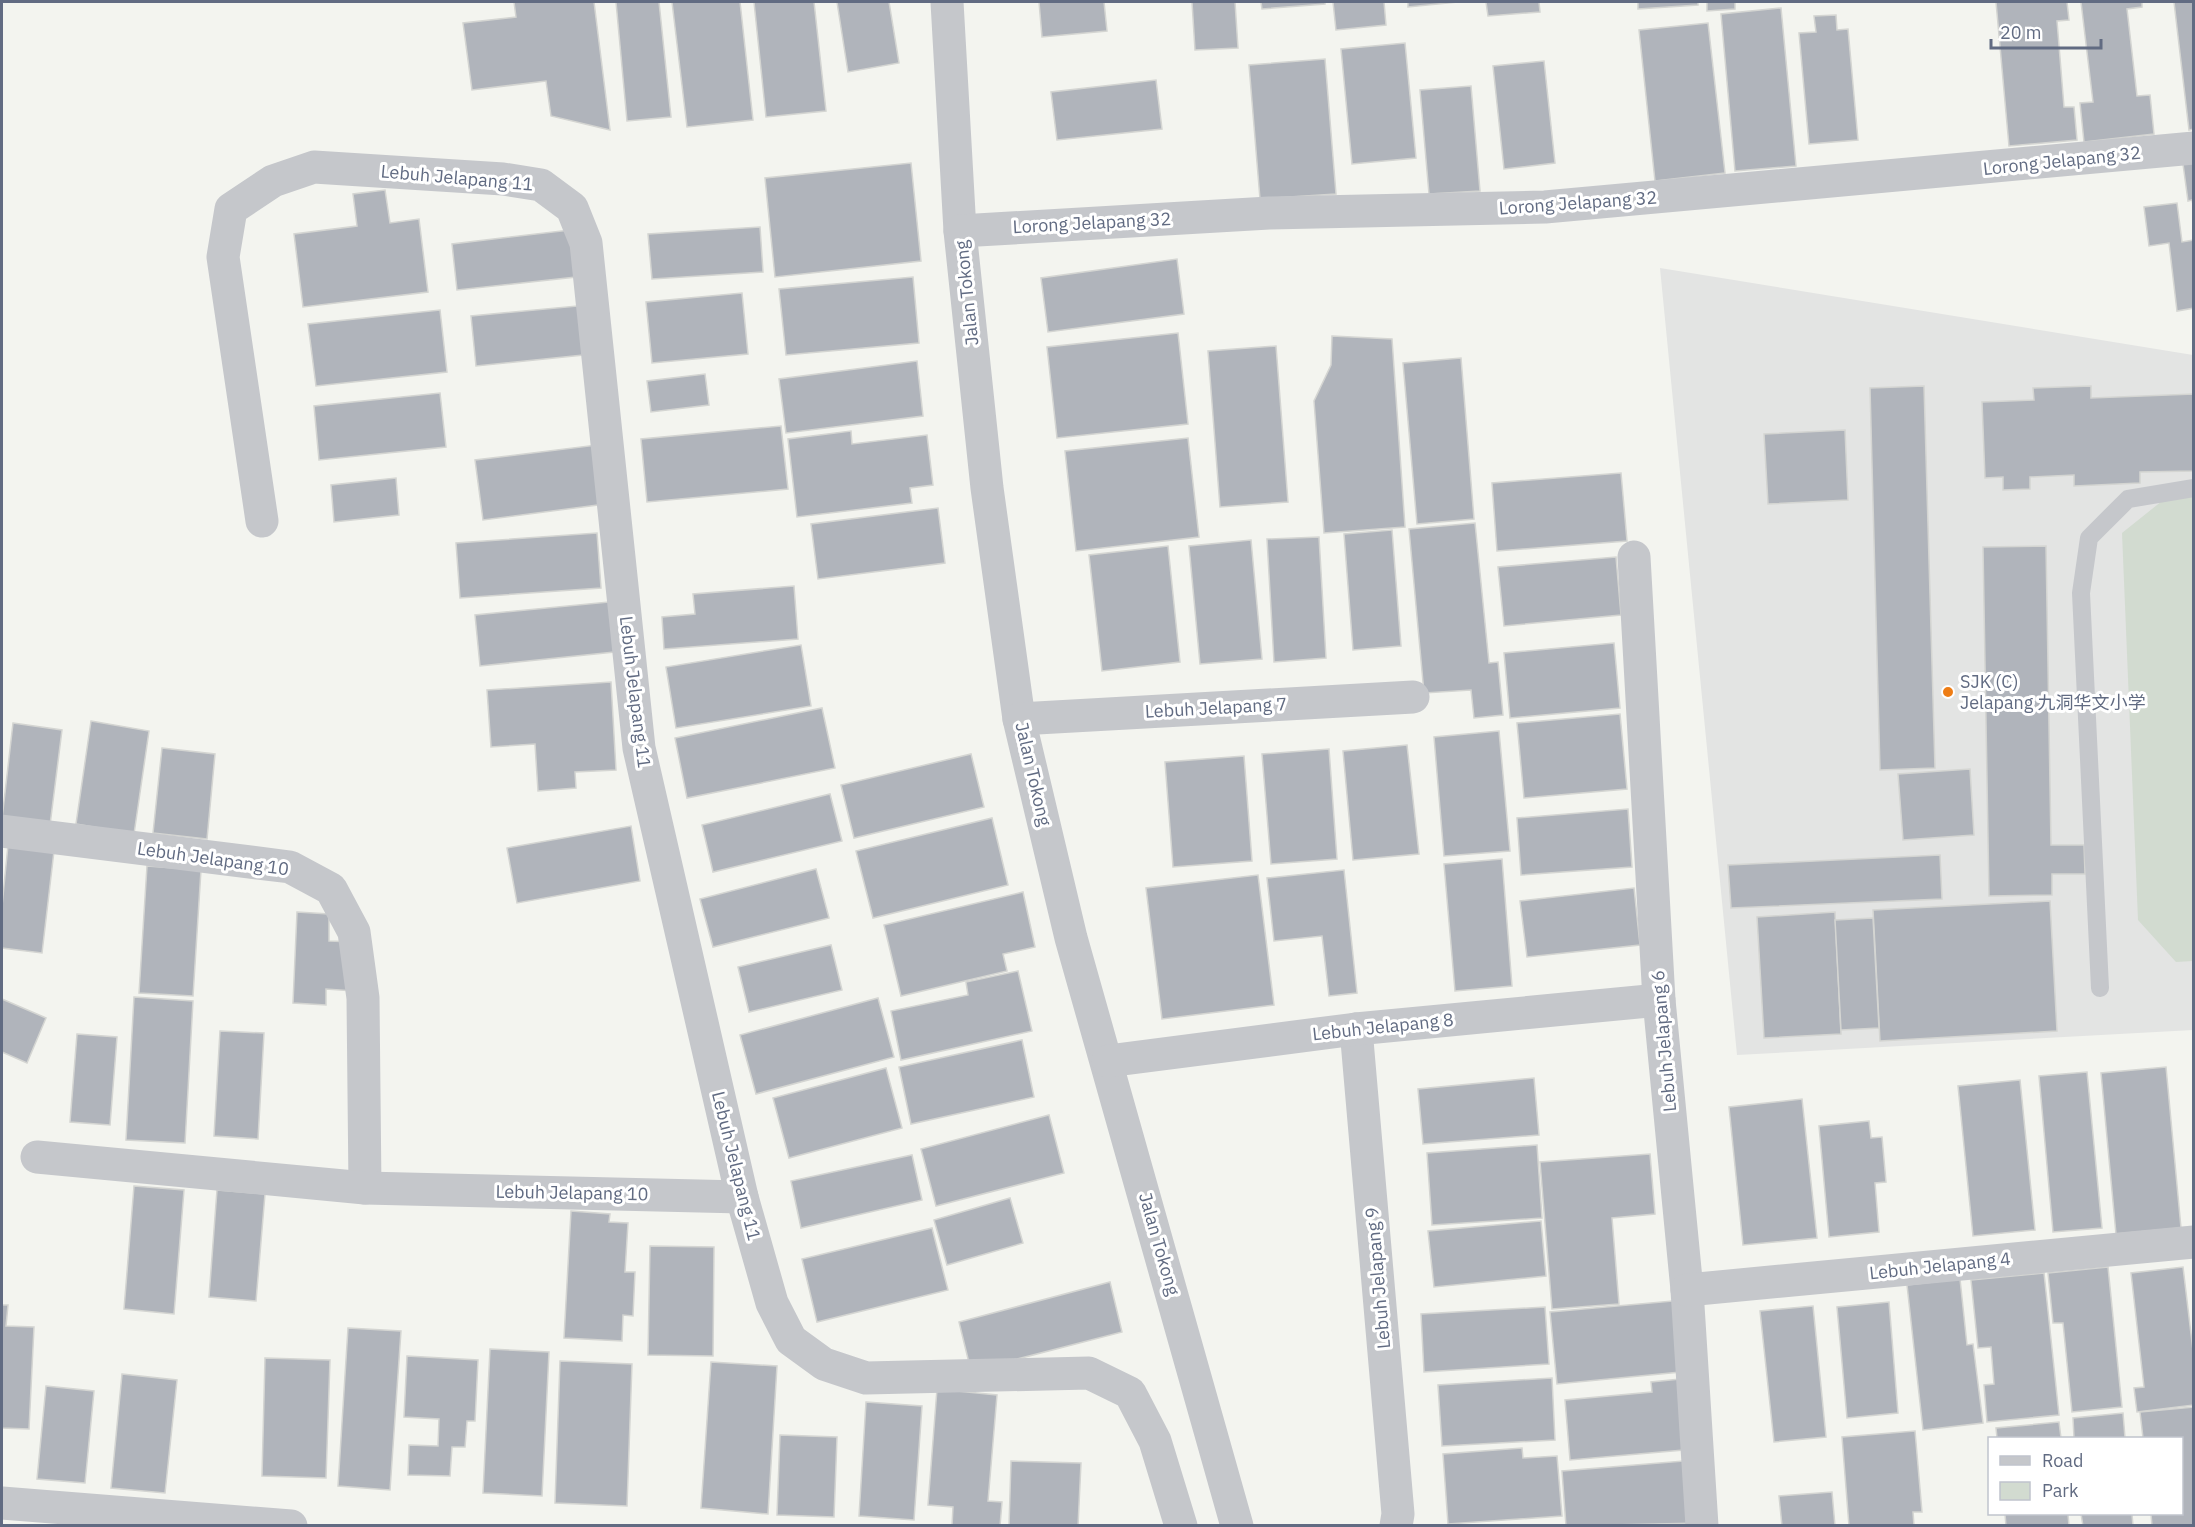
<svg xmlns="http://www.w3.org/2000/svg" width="2195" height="1527" font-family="'IBM Plex Sans','Noto Sans SC',sans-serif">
	<rect width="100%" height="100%" fill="#f3f4ef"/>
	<!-- built -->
	<path fill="#e3e4e3" d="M1660,268L2193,355V1030L1737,1055Z"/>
	<!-- green -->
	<path fill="#d2dbd0" d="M2167,497H2193V961L2176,962L2138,920L2122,533Z"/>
	<!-- building -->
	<g fill="#b0b4bb" stroke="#d4d5d2" stroke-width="1.5">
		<path d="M514,2H594L610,130L551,116L546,81L472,90L463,23L516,17Z"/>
		<path d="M616,2H659L671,117L627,121Z"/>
		<path d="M672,2H740L753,120L687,127Z"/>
		<path d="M754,2H814L826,111L766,117Z"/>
		<path d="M837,2H889L899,63L848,72Z"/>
		<path d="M1039,2H1104L1107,31L1042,37Z"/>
		<path d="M1192,2H1235L1238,48L1195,50Z"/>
		<path d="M1261,2H1325V4L1262,9Z"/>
		<path d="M1333,2H1384L1386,25L1336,30Z"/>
		<path d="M1408,2H1458L1408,7Z"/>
		<path d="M1486,2H1539L1540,12L1488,16Z"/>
		<path d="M1638,2H1698V5L1638,9Z"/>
		<path d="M1707,2H1735V9L1707,11Z"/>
		<path d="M1996,2H2067L2069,20L2057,21L2064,107H2074L2077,140L2009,146Z"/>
		<path d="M2081,2H2142V7L2127,9L2137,96L2150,95L2154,134L2084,142L2080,103L2093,102Z"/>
		<path d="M2174,2H2194V129L2189,130Z"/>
		<path d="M1781,8L1796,166L1735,171L1721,14Z"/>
		<path d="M1836,15L1837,30L1848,29L1858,140L1809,144L1799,33L1816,32L1814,16Z"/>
		<path d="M1708,23L1725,173L1655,181L1639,30Z"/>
		<path d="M1405,43L1416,158L1352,164L1341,49Z"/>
		<path d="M1325,59L1336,194L1260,199L1249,65Z"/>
		<path d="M1544,61L1555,163L1504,169L1493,66Z"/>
		<path d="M1156,80L1162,129L1057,140L1051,92Z"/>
		<path d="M1471,86L1480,191L1429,194L1420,90Z"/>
		<path d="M911,163L921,261L775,277L765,178Z"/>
		<path d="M2194,163V209L2192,200L2188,201L2183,164Z"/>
		<path d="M385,190L390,223L419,219L428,292L303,307L294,234L357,226L353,194Z"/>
		<path d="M2177,203L2182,242L2194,240V308L2177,311L2169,243L2149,246L2144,207Z"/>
		<path d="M760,227L763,272L652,279L648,234Z"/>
		<path d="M570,230L576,277L457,290L452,244Z"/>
		<path d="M1177,259L1184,314L1048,332L1041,278Z"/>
		<path d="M913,277L919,343L786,355L779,289Z"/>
		<path d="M742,293L748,354L652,363L646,302Z"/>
		<path d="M588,305L593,354L476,366L471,316Z"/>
		<path d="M440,310L447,372L316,386L308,324Z"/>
		<path d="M1178,333L1188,424L1057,438L1047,347Z"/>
		<path d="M1332,336L1392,339L1405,527L1324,533L1314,401L1331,365Z"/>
		<path d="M1276,346L1288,502L1220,507L1208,351Z"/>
		<path d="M1461,358L1474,519L1417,524L1403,363Z"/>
		<path d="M917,361L923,416L786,433L779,379Z"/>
		<path d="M705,374L709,405L651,412L647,381Z"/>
		<path d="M1924,386L1935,768L1880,770L1870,388Z"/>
		<path d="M2091,386V398L2194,394V471L2140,472V483L2074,486V475L2030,477V489L2003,490V477L1985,478L1982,402L2034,400L2033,388Z"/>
		<path d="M440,393L446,447L319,460L314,406Z"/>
		<path d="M781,426L788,489L647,502L641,439Z"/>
		<path d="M1845,430L1848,500L1768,504L1764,434Z"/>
		<path d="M851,431L852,444L927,435L933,485L910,488L912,503L797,517L788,439Z"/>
		<path d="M1188,438L1199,537L1076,551L1065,451Z"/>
		<path d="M605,444L613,503L483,520L475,460Z"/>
		<path d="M1621,473L1627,541L1497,551L1492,483Z"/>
		<path d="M396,478L399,515L334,522L331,485Z"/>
		<path d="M938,508L945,563L818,579L811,524Z"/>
		<path d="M1475,523L1489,663L1498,662L1503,715L1474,718L1471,690L1424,693L1409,529Z"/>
		<path d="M1392,530L1401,646L1353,650L1344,534Z"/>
		<path d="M597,533L601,588L460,598L456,543Z"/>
		<path d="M1319,537L1326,658L1274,662L1267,539Z"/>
		<path d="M1251,540L1262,659L1200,664L1189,546Z"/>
		<path d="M1168,546L1180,662L1102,671L1089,555Z"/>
		<path d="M2046,546L2051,845H2084L2085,874H2052V895L1989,896L1983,547Z"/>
		<path d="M1616,557L1621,615L1504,626L1498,567Z"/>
		<path d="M794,586L798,639L664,649L662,617L695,614L693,594Z"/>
		<path d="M619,601L624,651L480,666L475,615Z"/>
		<path d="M1614,643L1620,708L1510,718L1504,653Z"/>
		<path d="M801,645L811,706L676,728L666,667Z"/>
		<path d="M611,682L616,770L575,772L576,788L538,791L535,744L491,747L487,690Z"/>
		<path d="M822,708L835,768L687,798L675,738Z"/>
		<path d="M1620,714L1627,789L1524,798L1517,723Z"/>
		<path d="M91,721L149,731L134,834L76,824Z"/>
		<path d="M13,723L62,730L50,825L2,819Z"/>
		<path d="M1499,731L1510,851L1444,856L1434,737Z"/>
		<path d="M1407,745L1419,854L1353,860L1343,751Z"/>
		<path d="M162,748L215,754L207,839L153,833Z"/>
		<path d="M1329,749L1337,859L1271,864L1262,754Z"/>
		<path d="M971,754L984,807L854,838L841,785Z"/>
		<path d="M1244,756L1252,861L1173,867L1165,762Z"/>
		<path d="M1970,769L1974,835L1903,840L1898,774Z"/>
		<path d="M830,794L842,841L713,872L702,825Z"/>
		<path d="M1628,809L1632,867L1521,875L1517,818Z"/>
		<path d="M992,818L1008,885L873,918L856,851Z"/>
		<path d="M631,826L640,881L517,903L507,848Z"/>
		<path d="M8,845L54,851L42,953L2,948V906Z"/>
		<path d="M1940,855L1942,899L1731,908L1728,865Z"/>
		<path d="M1502,859L1512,986L1455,991L1444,864Z"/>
		<path d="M147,866L201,870L193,996L139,993Z"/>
		<path d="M816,869L829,918L713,947L700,899Z"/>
		<path d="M1344,870L1357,993L1329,996L1322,936L1274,941L1267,878Z"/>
		<path d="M1258,875L1274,1005L1162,1019L1146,888Z"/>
		<path d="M1634,888L1640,945L1527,957L1520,901Z"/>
		<path d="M1023,892L1035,947L1003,954L1007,971L901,996L884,925Z"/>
		<path d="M2050,901L2057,1031L1880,1041L1873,910Z"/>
		<path d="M297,912L329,914V941L356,942L354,991L326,989V1005L293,1003Z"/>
		<path d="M1835,912L1841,1034L1764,1038L1757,917Z"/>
		<path d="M1873,918L1879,1028L1841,1030L1835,920Z"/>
		<path d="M831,945L842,990L749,1012L738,967Z"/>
		<path d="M1018,971L1032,1031L901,1060L891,1011L968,995L966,982Z"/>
		<path d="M134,997L193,1001L185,1143L126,1140Z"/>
		<path d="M878,998L894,1057L756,1094L740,1035Z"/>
		<path d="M2,999L46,1018L27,1063L2,1052Z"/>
		<path d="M220,1031L264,1033L258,1139L214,1136Z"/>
		<path d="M77,1034L117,1037L110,1125L70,1122Z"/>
		<path d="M1022,1040L1034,1097L911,1124L899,1067Z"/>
		<path d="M2166,1067L2181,1228L2116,1234L2101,1073Z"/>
		<path d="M886,1068L902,1128L789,1158L773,1098Z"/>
		<path d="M2087,1072L2102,1228L2053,1232L2039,1076Z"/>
		<path d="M1534,1078L1539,1135L1423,1144L1418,1089Z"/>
		<path d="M2020,1080L2035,1230L1973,1236L1958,1086Z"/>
		<path d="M1802,1099L1817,1238L1743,1245L1729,1107Z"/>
		<path d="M1049,1115L1064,1173L936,1206L921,1149Z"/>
		<path d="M1869,1121L1871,1138L1882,1137L1886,1182L1875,1183L1879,1232L1829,1237L1819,1126Z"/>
		<path d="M1537,1145L1542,1218L1432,1225L1427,1153Z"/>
		<path d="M1650,1154L1655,1214L1612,1218L1619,1304L1552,1309L1540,1162Z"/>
		<path d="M912,1155L922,1200L801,1228L791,1181Z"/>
		<path d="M134,1186L184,1190L174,1314L124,1309Z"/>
		<path d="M217,1190L265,1194L256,1301L209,1297Z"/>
		<path d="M1010,1198L1023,1243L947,1265L934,1220Z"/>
		<path d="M571,1211L610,1214L609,1222L628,1223L625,1272H635L633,1316L623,1315L622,1341L564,1338Z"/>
		<path d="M1541,1221L1546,1276L1434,1287L1428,1231Z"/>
		<path d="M932,1228L948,1290L817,1322L802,1259Z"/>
		<path d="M650,1246L714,1247L713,1356L648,1355Z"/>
		<path d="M2108,1267L2122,1407L2072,1412L2063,1323H2053L2048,1273Z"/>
		<path d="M2183,1267L2194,1359V1405L2137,1412L2134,1388L2144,1387L2131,1273Z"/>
		<path d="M2044,1273L2059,1415L1987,1422L1984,1385L1994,1384L1991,1347L1978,1348L1971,1280Z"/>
		<path d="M1960,1279L1967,1345L1973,1344L1983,1423L1923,1430L1907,1285Z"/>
		<path d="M1110,1282L1122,1332L971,1371L959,1322Z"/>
		<path d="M1684,1300L1691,1371L1557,1384L1550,1312Z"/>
		<path d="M1889,1302L1898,1413L1847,1418L1837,1307Z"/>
		<path d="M2,1305H8L6,1326L34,1327L29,1429L2,1428Z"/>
		<path d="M1813,1306L1826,1437L1774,1442L1760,1311Z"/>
		<path d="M1545,1307L1549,1364L1424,1372L1421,1314Z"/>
		<path d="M348,1328L401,1331L390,1490L338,1486Z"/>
		<path d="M490,1349L549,1352L542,1496L483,1493Z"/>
		<path d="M407,1356L478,1360L475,1421H467L465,1447H452L450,1476L408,1475L409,1445L438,1446L439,1419L404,1417Z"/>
		<path d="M265,1358L330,1360L326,1478L262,1476Z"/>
		<path d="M560,1361L632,1364L627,1506L555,1503Z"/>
		<path d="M711,1362L777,1366L768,1514L701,1508Z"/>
		<path d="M122,1374L177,1380L165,1493L111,1488Z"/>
		<path d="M1552,1378L1555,1440L1442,1446L1438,1385Z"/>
		<path d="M1690,1378L1695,1449L1570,1460L1565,1400L1652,1392L1651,1382Z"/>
		<path d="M46,1386L94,1391L85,1483L37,1479Z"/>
		<path d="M937,1389L997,1395L988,1501L1002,1502L1000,1526H952L953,1507L928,1505Z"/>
		<path d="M866,1402L922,1406L914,1520L859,1516Z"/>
		<path d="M2194,1407V1526H2152L2151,1514H2182V1438H2143L2140,1412Z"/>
		<path d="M2123,1413L2125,1438H2074L2073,1418Z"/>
		<path d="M2059,1422L2061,1438H1997L1996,1428Z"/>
		<path d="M1915,1431L1922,1512H1913L1914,1526H1849L1842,1437Z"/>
		<path d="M780,1435L837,1437L834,1517L777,1515Z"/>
		<path d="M1522,1448L1523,1458L1557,1456L1562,1516L1448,1524L1443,1454Z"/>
		<path d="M1696,1460L1701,1523L1566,1526L1562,1471Z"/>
		<path d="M1011,1461L1081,1463L1078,1526H1009Z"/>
		<path d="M1832,1492L1835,1526H1782L1779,1496Z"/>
		<path d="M2005,1514H2068L2069,1526H2006Z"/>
		<path d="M2081,1514H2132L2133,1526H2083Z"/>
	</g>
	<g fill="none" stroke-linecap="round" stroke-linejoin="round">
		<!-- lane -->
		<path stroke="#c5c7cb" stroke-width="18" d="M2100,988L2081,593L2089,538L2128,499L2194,488"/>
		<!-- street -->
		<g stroke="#c5c7cb" stroke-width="33">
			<path d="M947,2L960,231L987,488L1019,719L1071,938L1237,1526"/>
			<path d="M960,231L1269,213L1545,207L2194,148"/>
			<path d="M262,521L223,257L231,209L273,181L314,167L503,179L541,185L572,208L586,243L639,748L742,1197L772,1303L791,1340L824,1364L866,1378L1089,1373L1130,1393L1155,1441L1181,1526"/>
			<path d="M1634,557L1659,1000L1687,1290L1702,1526"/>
			<path d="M1019,719L1413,697"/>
			<path d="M2,831L290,867L331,889L354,932L363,998L365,1188"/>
			<path d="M1356,1029L1398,1514L1396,1526"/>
			<path d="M1108,1061L1356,1029L1659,1000"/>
			<path d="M37,1157L365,1188L742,1197"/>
			<path d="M1687,1290L2194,1242"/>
			<path d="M2,1503L291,1526"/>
		</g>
	</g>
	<!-- markers -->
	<circle fill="#ee7d15" stroke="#fff" stroke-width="2" cx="1948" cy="692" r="6"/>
	<g text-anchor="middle" stroke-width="6" stroke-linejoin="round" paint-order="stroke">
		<!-- street labels -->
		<g font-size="18" fill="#616b82" stroke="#fff">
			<text transform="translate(2062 161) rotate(-6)" y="6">Lorong Jelapang 32</text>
			<text transform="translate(457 178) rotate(5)" y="6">Lebuh Jelapang 11</text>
			<text transform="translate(1578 203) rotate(-4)" y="6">Lorong Jelapang 32</text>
			<text transform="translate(1092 223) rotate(-3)" y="6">Lorong Jelapang 32</text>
			<text transform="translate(967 293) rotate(-96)" y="6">Jalan Tokong</text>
			<text transform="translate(635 692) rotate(83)" y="6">Lebuh Jelapang 11</text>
			<text transform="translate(1216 708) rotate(-3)" y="6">Lebuh Jelapang 7</text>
			<text transform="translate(1033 774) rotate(77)" y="6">Jalan Tokong</text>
			<text transform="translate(213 859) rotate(8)" y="6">Lebuh Jelapang 10</text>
			<text transform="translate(1383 1027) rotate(-6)" y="6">Lebuh Jelapang 8</text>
			<text transform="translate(1664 1041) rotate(-95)" y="6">Lebuh Jelapang 6</text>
			<text transform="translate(736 1166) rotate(76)" y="6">Lebuh Jelapang 11</text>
			<text transform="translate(572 1193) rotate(1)" y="6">Lebuh Jelapang 10</text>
			<text transform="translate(1159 1244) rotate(74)" y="6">Jalan Tokong</text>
			<text transform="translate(1940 1266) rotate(-6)" y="6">Lebuh Jelapang 4</text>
			<text transform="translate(1378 1278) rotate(-95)" y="6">Lebuh Jelapang 9</text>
		</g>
		<!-- poi labels -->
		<g font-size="18" fill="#616b82" stroke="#fff" text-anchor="start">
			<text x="1960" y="688">SJK (C)<tspan x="1960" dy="21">Jelapang 九洞华文小学</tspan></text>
		</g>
	</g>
	<!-- border -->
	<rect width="2195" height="1527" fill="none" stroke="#616b82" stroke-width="6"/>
	<!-- legend -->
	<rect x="1988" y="1437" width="195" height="78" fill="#ffffff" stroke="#c0c4cd" stroke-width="1.5"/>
	<rect x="2000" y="1456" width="30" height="9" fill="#c5c7cb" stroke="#c0c4cd" stroke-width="1.5"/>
	<text x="2042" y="1467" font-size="18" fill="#616b82">Road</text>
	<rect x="2000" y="1482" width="30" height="18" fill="#d2dbd0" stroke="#c0c4cd" stroke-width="1.5"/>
	<text x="2042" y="1497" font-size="18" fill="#616b82">Park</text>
	<!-- scale -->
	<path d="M1991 39v9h110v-9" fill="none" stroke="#616b82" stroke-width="3"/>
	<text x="2000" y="39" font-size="18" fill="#616b82" stroke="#ffffff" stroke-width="4.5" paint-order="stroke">20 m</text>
</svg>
